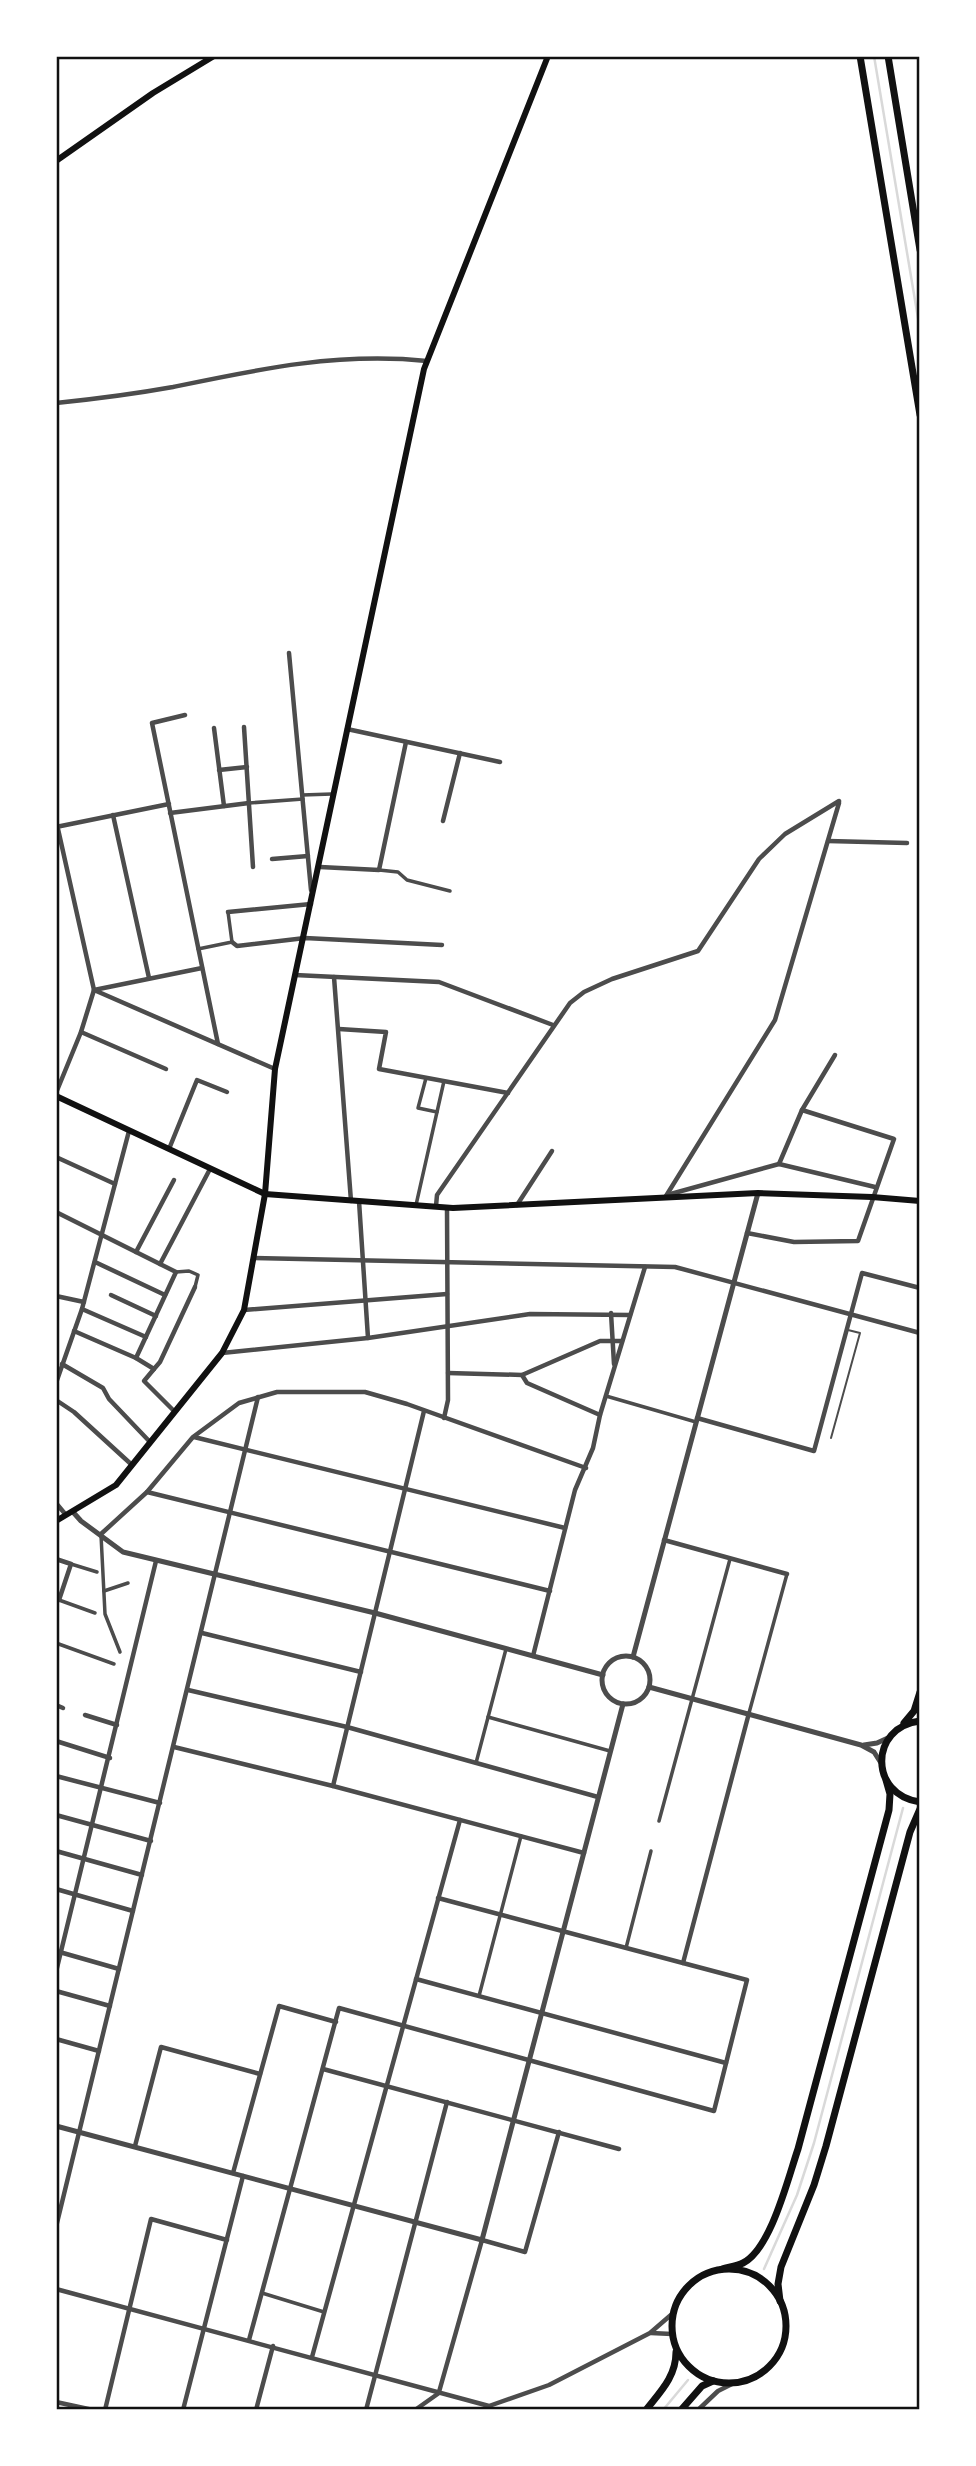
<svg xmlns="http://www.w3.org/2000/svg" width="976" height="2466" font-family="'Noto Sans',sans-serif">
	<rect width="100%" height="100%" fill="#fff"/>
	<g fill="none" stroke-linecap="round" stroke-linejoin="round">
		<!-- stream -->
		<g stroke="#d9d9d9" stroke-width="2.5">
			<path d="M874,56L920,330"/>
			<path d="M764,2269L797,2195L814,2143L903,1808"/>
			<path d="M663,2410L688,2380"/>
		</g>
		<!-- service -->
		<path stroke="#4c4c4c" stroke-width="2" d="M831,1438L860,1333L848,1330"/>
		<!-- pedestrian -->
		<g stroke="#4c4c4c" stroke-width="3.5">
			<path d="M302,795L332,794"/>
			<path d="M249,803L303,799"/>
			<path d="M379,870L398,872L407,880L450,891"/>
			<path d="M198,949L232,942L228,912"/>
			<path d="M426,1078L418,1108L437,1112"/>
			<path d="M416,1205L444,1081"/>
			<path d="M176,1272L189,1271L198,1275L195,1287"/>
			<path d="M606,1396L696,1422"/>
			<path d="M101,1535L105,1614L120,1652"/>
			<path d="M71,1564L97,1572"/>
			<path d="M104,1591L128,1583"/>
			<path d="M59,1600L95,1613"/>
			<path d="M56,1643L114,1664"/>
			<path d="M749,1713L787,1574"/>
			<path d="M488,1717L610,1751"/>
			<path d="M476,1763L506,1649"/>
			<path d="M659,1821L730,1559"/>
			<path d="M626,1948L651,1851"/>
			<path d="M479,1996L521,1836"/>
			<path d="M262,2293L324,2312"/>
		</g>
		<!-- minor -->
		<g stroke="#4c4c4c" stroke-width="4.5">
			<path d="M56,403C95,399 134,394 173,387C259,369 338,352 427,361"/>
			<path d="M289,653L311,890"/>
			<path d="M185,715L152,723L218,1044"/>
			<path d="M244,727L253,867"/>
			<path d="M214,728L224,806"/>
			<path d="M347,729L500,762"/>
			<path d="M219,770L247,767"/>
			<path d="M170,813L249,803"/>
			<path d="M113,815L149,978"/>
			<path d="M56,820L94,990L81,1032L56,1093"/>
			<path d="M443,821L460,753"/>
			<path d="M56,827L169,804"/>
			<path d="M828,841L907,843"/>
			<path d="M272,859L308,856"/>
			<path d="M320,867L379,870L406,742"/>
			<path d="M228,912L311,904"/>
			<path d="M232,942L237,946L305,938L442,945"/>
			<path d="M295,975L439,982L553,1025"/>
			<path d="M334,977L351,1201"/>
			<path d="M94,990L275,1069"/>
			<path d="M94,990L202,968"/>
			<path d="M339,1029L386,1032L379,1069L508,1093"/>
			<path d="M81,1032L166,1069"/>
			<path d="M169,1149L197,1080L227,1092"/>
			<path d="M56,1157L115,1184"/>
			<path d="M779,1164L802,1110L835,1055"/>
			<path d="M667,1195L779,1164L875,1187"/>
			<path d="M666,1196L775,1020L839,803"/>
			<path d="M359,1201L368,1338"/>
			<path d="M517,1205L552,1151"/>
			<path d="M436,1206L437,1195L570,1003L584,992L612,979L698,951L759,859L785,834L839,801"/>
			<path d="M56,1212L176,1272L136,1358"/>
			<path d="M747,1233L794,1242L858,1241L894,1139L802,1110"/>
			<path d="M136,1252L174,1180"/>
			<path d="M254,1258L675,1267L920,1333"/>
			<path d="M95,1262L165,1295"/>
			<path d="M160,1264L210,1169"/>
			<path d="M111,1295L156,1316"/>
			<path d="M56,1296L84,1302"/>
			<path d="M82,1309L146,1337"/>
			<path d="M244,1310L447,1294"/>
			<path d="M611,1313L614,1364"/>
			<path d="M74,1331L136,1358L154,1369L144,1381L175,1412"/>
			<path d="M222,1353L368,1338L530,1314L630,1315"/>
			<path d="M62,1364L103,1388L109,1399L150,1442"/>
			<path d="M154,1369L160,1362L195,1287"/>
			<path d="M448,1373L522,1375L600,1341H622"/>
			<path d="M522,1375L527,1383L600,1415"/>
			<path d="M56,1383L82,1309L129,1131"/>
			<path d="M56,1400L74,1412L132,1465"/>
			<path d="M444,1418L448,1400L447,1208"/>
			<path d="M697,1418L814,1451L862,1273L920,1288"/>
			<path d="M194,1437L565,1528"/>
			<path d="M147,1492L550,1591"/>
			<path d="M56,1503L66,1515"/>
			<path d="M101,1534L147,1492L193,1437L239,1403L277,1392H365L407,1404L586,1468"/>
			<path d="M664,1540L787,1574"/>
			<path d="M56,1559L71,1564L59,1600H56"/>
			<path d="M202,1633L361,1672"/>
			<path d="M533,1656L575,1490L593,1448L600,1415L645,1267"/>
			<path d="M188,1690L347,1727L598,1797"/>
			<path d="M56,1705L63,1708"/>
			<path d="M85,1715L117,1725"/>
			<path d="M56,1741L110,1758"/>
			<path d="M174,1747L333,1786L584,1853"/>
			<path d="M56,1776L160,1803"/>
			<path d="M333,1786L424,1411"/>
			<path d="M56,1815L151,1841"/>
			<path d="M56,1851L142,1875"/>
			<path d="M56,1889L133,1911"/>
			<path d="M56,1951L119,1969"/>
			<path d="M683,1963L749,1713"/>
			<path d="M56,1972L156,1561"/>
			<path d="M416,1979L726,2063"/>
			<path d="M56,1991L110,2006"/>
			<path d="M56,2039L99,2051"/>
			<path d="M323,2069L619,2149"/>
			<path d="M135,2146L161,2047L260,2074"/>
			<path d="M233,2173L279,2006L336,2022"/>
			<path d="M56,2227L258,1397"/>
			<path d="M56,2289L489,2406L549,2385L650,2333L672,2314"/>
			<path d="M651,2333L672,2334"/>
			<path d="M249,2340L339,2008L714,2111L747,1980L438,1898"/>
			<path d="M312,2357L460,1820"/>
			<path d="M439,2392L482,2240L525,2252L559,2132"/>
			<path d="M56,2402L93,2410"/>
			<path d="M105,2410L151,2219L227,2240"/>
			<path d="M183,2410L243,2176"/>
			<path d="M256,2410L273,2346"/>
			<path d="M366,2410L447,2102"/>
			<path d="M415,2410L439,2393"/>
			<path d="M698,2410L718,2391L736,2382"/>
		</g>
		<!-- tertiary -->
		<g stroke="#4c4c4c" stroke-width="5">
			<path d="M73,1512L81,1521L123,1552L375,1613L603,1675"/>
			<circle cx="626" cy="1680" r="24"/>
			<path d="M633,1657L758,1193"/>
			<path d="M649,1687L861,1745L874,1752L881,1763"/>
			<path d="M864,1745L877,1743L890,1737"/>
			<path d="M56,2126L482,2240L623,1704"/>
		</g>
		<!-- secondary -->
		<g stroke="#111" stroke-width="6">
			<path d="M56,161L153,93L214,56"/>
			<path d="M56,1096L265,1194L453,1208L758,1193L872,1197L920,1201"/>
			<path d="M56,1521L116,1485L222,1353L244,1310L265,1194L275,1069L424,369L548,56"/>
		</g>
		<!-- primary -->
		<g stroke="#111" stroke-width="7">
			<path d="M860,56L920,415"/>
			<path d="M888,56L920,250"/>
			<path d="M920,1721C869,1727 869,1795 920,1802"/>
			<path d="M904,1723L914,1711L920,1692"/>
			<circle cx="729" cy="2326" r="57"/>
			<path d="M722,2269C729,2267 737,2266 743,2263C771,2249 788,2178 798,2149L889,1810L890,1794L886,1780"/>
			<path d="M780,2301L778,2284L781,2267L814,2185L826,2146L910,1832L920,1809"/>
			<path d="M646,2410C660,2392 676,2377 676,2352"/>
			<path d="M681,2410L702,2386L713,2381"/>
		</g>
	</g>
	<!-- border -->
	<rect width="976" height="2466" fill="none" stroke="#ffffff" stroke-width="116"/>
	<rect x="58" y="58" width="860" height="2350" fill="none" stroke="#111" stroke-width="2.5"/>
</svg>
